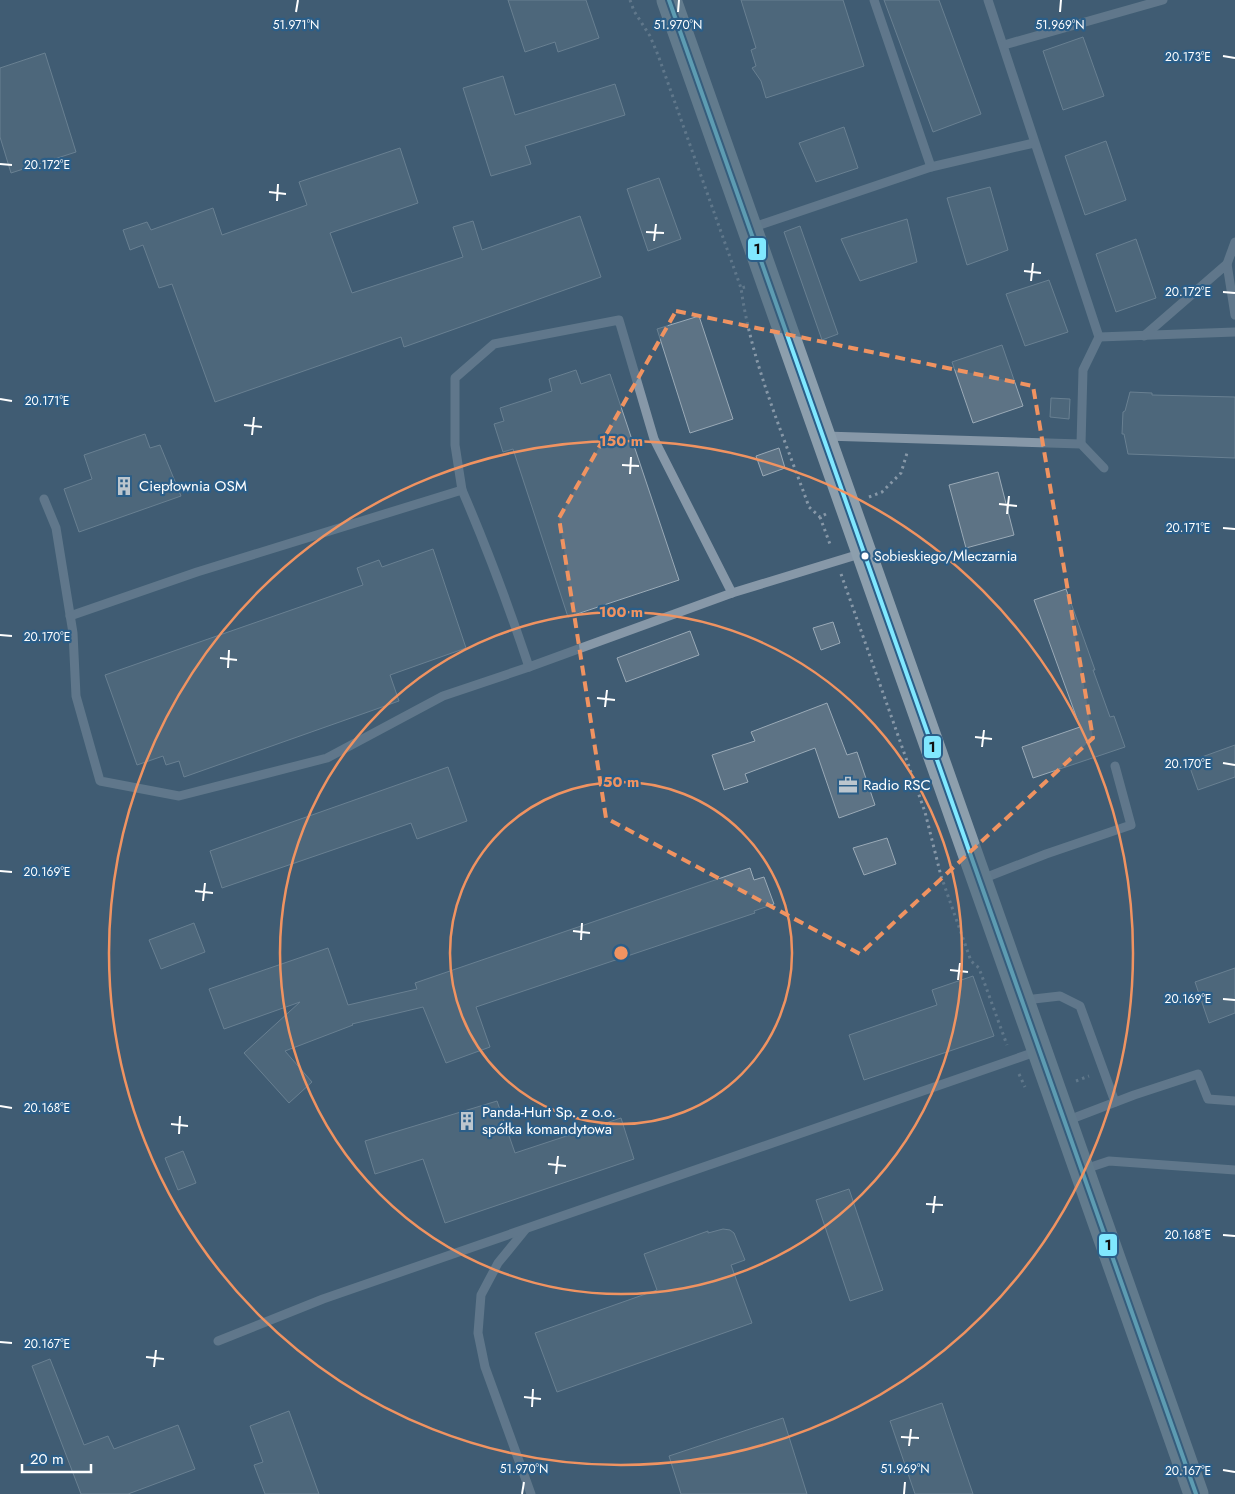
<svg xmlns="http://www.w3.org/2000/svg" width="1235" height="1494" font-family="Jost,sans-serif">
	<rect width="100%" height="100%" fill="#405c73"/>
	<!-- building -->
	<g fill="#5d7385" stroke="#9aaab7">
		<path d="M508,0H586L599,38L558,52L555,42L525,52Z"/>
		<path d="M741,0H843L864,66L766,98L761,81L752,68L756,66L751,50L756,48Z"/>
		<path d="M884,0H939L981,114L933,132Z"/>
		<path d="M1083,37L1104,96L1063,110L1043,51Z"/>
		<path d="M45,53L76,152L11,173L0,137V68Z"/>
		<path d="M503,76L515,115L615,84L625,115L525,146L531,164L491,176L463,88Z"/>
		<path d="M844,127L858,168L816,182L799,143Z"/>
		<path d="M1106,141L1126,200L1085,215L1065,156Z"/>
		<path d="M400,148L418,203L330,233L352,293L463,257L453,227L473,221L482,250L580,216L601,277L404,347L401,337L215,402L172,284L159,288L143,245L130,250L123,230L147,222L151,230L213,208L222,235L307,205L299,182Z"/>
		<path d="M659,178L681,239L648,251L627,189Z"/>
		<path d="M990,187L1008,250L967,265L947,198Z"/>
		<path d="M907,219L917,262L860,281L841,239Z"/>
		<path d="M800,226L838,334L822,340L784,232Z"/>
		<path d="M1136,239L1156,298L1116,312L1096,254Z"/>
		<path d="M1049,280L1068,332L1025,346L1006,294Z"/>
		<path d="M699,316L733,419L690,433L657,329Z"/>
		<path d="M1002,345L1023,406L973,423L952,362Z"/>
		<path d="M576,370L581,384L610,374L679,580L568,617L513,449L503,452L494,424L504,421L500,408L552,391L549,379Z"/>
		<path d="M1130,392L1152,393V395L1235,397V458L1128,454L1124,434H1122L1123,412L1125,411Z"/>
		<path d="M1051,398L1070,399L1069,419L1050,417Z"/>
		<path d="M145,434L150,448L160,445L181,496L79,532L64,489L92,479L84,455Z"/>
		<path d="M779,448L785,468L763,476L756,456Z"/>
		<path d="M998,472L1014,535L966,548L949,485Z"/>
		<path d="M433,549L466,648L390,675L399,701L184,777L179,761L166,765L163,756L137,765L105,675L363,585L357,568L379,560L382,567Z"/>
		<path d="M1066,589L1095,670H1093L1110,717L1114,716L1125,747L1033,778L1022,747L1080,727L1034,600Z"/>
		<path d="M833,622L840,643L821,650L813,628Z"/>
		<path d="M690,631L699,655L626,682L617,658Z"/>
		<path d="M827,703L847,755L857,752L875,805L839,818L815,748L745,774L748,782L724,790L712,755L755,741L751,732Z"/>
		<path d="M1235,745V777L1198,790L1188,762Z"/>
		<path d="M448,767L467,821L417,839L411,823L222,888L210,851Z"/>
		<path d="M887,838L896,864L864,875L853,848Z"/>
		<path d="M750,868L754,880L764,877L774,904L754,911L755,913L476,1007L490,1047L446,1063L423,1007L352,1024L353,1025L285,1051L312,1082L289,1103L244,1053L300,1002L224,1029L209,989L328,948L348,1005L417,989L415,983Z"/>
		<path d="M194,923L205,952L161,969L149,940Z"/>
		<path d="M1235,968V1013L1209,1023L1195,982Z"/>
		<path d="M973,976L994,1036L864,1080L849,1035L937,1005L932,990Z"/>
		<path d="M497,1101L515,1153L621,1118L634,1159L445,1223L423,1159L375,1174L365,1141Z"/>
		<path d="M183,1151L196,1183L178,1190L165,1158Z"/>
		<path d="M849,1189L883,1290L850,1301L816,1200Z"/>
		<path d="M723,1229L730,1230L734,1233L745,1260L731,1265L752,1323L557,1392L535,1333L657,1290L644,1254L708,1231V1233Z"/>
		<path d="M50,1359L84,1445L108,1436L114,1449L178,1425L195,1469L128,1494H81L32,1366Z"/>
		<path d="M942,1403L951,1430L973,1494H915L890,1421Z"/>
		<path d="M289,1411L319,1494H265L254,1465L263,1462L250,1426Z"/>
		<path d="M783,1418L807,1494H681L669,1456Z"/>
	</g>
	<g fill="none" stroke-linecap="round" stroke-linejoin="round">
		<!-- path -->
		<g stroke="#8798a8" stroke-width="3" stroke-dasharray="2.5 4" stroke-linecap="butt">
			<path d="M630,0L634,11L650,36L658,55L741,288"/>
			<path d="M745,287L741,288C751,362 784,437 809,507L820,517"/>
			<path d="M869,497L882,492L901,473L907,453"/>
			<path d="M826,514L820,517L831,547"/>
			<path d="M841,574L925,812L941,876L971,961L979,968L1007,1045"/>
			<path d="M1019,1074L1025,1087"/>
			<path d="M1076,1081L1089,1076"/>
		</g>
		<!-- lane -->
		<g stroke="#8798a8" stroke-width="9">
			<path d="M874,0L931,167"/>
			<path d="M988,0L1099,337L1083,370L1081,444"/>
			<path d="M1004,45L1163,0"/>
			<path d="M751,228L931,167L1034,143"/>
			<path d="M1227,264L1235,242"/>
			<path d="M1144,336L1227,264L1235,315"/>
			<path d="M1099,337L1235,332"/>
			<path d="M825,436L1081,444L1104,468"/>
			<path d="M462,490C487,548 509,607 529,667"/>
			<path d="M44,499L56,528L73,633L76,696L100,781L179,796L327,758L443,696L529,667L732,593L863,553"/>
			<path d="M70,616L197,572L462,490L455,445V378L494,344L619,320L654,439L732,593"/>
			<path d="M982,879L1046,854L1131,825L1115,766"/>
			<path d="M1025,1000L1060,996L1080,1006L1115,1102"/>
			<path d="M1066,1121L1134,1095L1198,1074L1208,1099L1235,1101"/>
			<path d="M1082,1170L1109,1161L1235,1170"/>
			<path d="M525,1230L498,1263L481,1295L478,1333L485,1367L531,1494"/>
			<path d="M218,1341L323,1299L1038,1051"/>
		</g>
		<!-- secondary -->
		<path stroke="#8d9fad" stroke-width="25" d="M669,0L1196,1494"/>
		<!-- bus-1 casing -->
		<g stroke="#2b5e88" stroke-width="8">
			<path id="bus-1" d="M669,0L1196,1494"/>
		</g>
		<!-- bus-1 -->
		<use href="#bus-1" stroke="#80e8ff" stroke-width="4"/>
	</g>
	<!-- marked area -->
	<path d="M0 0H1235V1494H0ZM676,311L1033,386L1093,738L860,954L606,818L559,518Z" fill="#405c73" fill-opacity=".55" fill-rule="evenodd"/>
	<path fill="none" stroke="#f09361" stroke-width="4" stroke-dasharray="10 6" stroke-linejoin="round" d="M676,311L1033,386L1093,738L860,954L606,818L559,518Z"/>
	<!-- ticks -->
	<path fill="none" stroke="#fff" stroke-width="2" d="M296,12L298,0M678,12L679,0M1060,12L1061,0M1223,56L1235,58M0,164L12,165M269,192L286,194M277,201L278,184M646,232L664,233M654,241L656,224M1024,271L1041,273M1031,281L1033,263M1223,292L1235,293M0,399L12,401M244,425L262,427M252,435L254,417M622,465L639,466M630,474L631,457M999,504L1017,506M1007,514L1009,496M1223,528L1235,529M0,635L12,636M220,658L237,660M228,668L229,650M597,698L615,700M605,707L607,690M975,737L992,739M982,747L984,730M1223,763L1235,765M0,871L12,872M195,891L213,893M203,901L205,883M573,931L590,933M581,940L582,923M950,970L968,972M958,980L960,963M1223,999L1235,1000M0,1106L12,1108M171,1124L188,1126M179,1134L180,1116M548,1164L566,1166M556,1174L558,1156M926,1204L943,1205M933,1213L935,1196M1223,1235L1235,1236M0,1342L12,1343M146,1357L164,1359M154,1367L156,1350M524,1397L541,1399M532,1407L533,1389M901,1437L919,1438M909,1446L911,1429M1223,1470L1235,1472M522,1494L524,1482M904,1494L905,1482"/>
	<!-- distance rings -->
	<g fill="none" stroke="#f09361" stroke-width="2.5">
		<circle cx="621" cy="953" r="171"/>
		<circle cx="621" cy="953" r="341"/>
		<circle cx="621" cy="953" r="512"/>
	</g>
	<!-- icons -->
	<defs>
		<g id="building-bare" transform="scale(1.5)"><path d="M-4-6H4V6H1V3H-1V6H-4ZM-2.5-4.3h1.7v1.8h-1.7ZM.8-4.3h1.7v1.8H.8ZM-2.5-1h1.7V.8h-1.7ZM.8-1h1.7V.8H.8Z" fill="#bcc6ce" stroke="#2b5e88" stroke-width="2.5" paint-order="stroke"/></g>
		<g id="office-bare" transform="scale(1.5)"><path d="M-6-3h4V-5.5h4V-3h4V5H-6ZM-1-4.5V-3h2v-1.5ZM-6 0V1H6V0Z" fill="#bcc6ce" stroke="#2b5e88" stroke-width="2.5" paint-order="stroke"/></g>
	</defs>
	<g fill-rule="evenodd">
		<use href="#building-bare" x="124" y="486"/>
		<use href="#office-bare" x="848" y="785"/>
		<use href="#building-bare" x="467" y="1121"/>
	</g>
	<!-- markers -->
	<circle fill="#fff" stroke="#2b5e88" stroke-width="2" cx="865" cy="556" r="4.5"/>
	<g text-anchor="middle" stroke-width="4.5" stroke-linejoin="round" paint-order="stroke">
		<!-- bus labels -->
		<g font-size="14" fill="#fff" stroke="#2b5e88" text-anchor="start">
			<text x="874" y="561">Sobieskiego/Mleczarnia</text>
		</g>
		<!-- poi labels -->
		<g font-size="15" fill="#fff" stroke="#2b5e88" text-anchor="start">
			<text x="139" y="491">Ciepłownia OSM</text>
			<text x="863" y="790">Radio RSC</text>
			<text x="482" y="1117">Panda-Hurt Sp. z o.o.<tspan x="482" dy="17">spółka komandytowa</tspan></text>
		</g>
	</g>
	<g font-size="12" text-anchor="middle" fill="#fff" stroke="#2b5e88" stroke-width="4.5" stroke-linejoin="round" paint-order="stroke">
		<text x="296" y="29">51.971°N</text>
		<text x="678" y="29">51.970°N</text>
		<text x="1060" y="29">51.969°N</text>
		<text x="1188" y="61">20.173°E</text>
		<text x="47" y="169">20.172°E</text>
		<text x="1188" y="296">20.172°E</text>
		<text x="47" y="405">20.171°E</text>
		<text x="1188" y="532">20.171°E</text>
		<text x="47" y="641">20.170°E</text>
		<text x="1188" y="768">20.170°E</text>
		<text x="47" y="876">20.169°E</text>
		<text x="1188" y="1003">20.169°E</text>
		<text x="47" y="1112">20.168°E</text>
		<text x="1188" y="1239">20.168°E</text>
		<text x="47" y="1348">20.167°E</text>
		<text x="524" y="1473">51.970°N</text>
		<text x="905" y="1473">51.969°N</text>
		<text x="1188" y="1475">20.167°E</text>
	</g>
	<circle cx="621" cy="953" r="8" fill="#f09361" stroke="#2b5e88" stroke-width="2.5"/>
	<g font-size="15" text-anchor="middle" font-weight="bold" fill="#f09361" stroke="#2b5e88" stroke-width="4.5" stroke-linejoin="round" paint-order="stroke">
		<text x="621" y="446">150 m</text>
		<text x="621" y="617">100 m</text>
		<text x="621" y="787">50 m</text>
	</g>
	<g stroke="#2b5e88" stroke-width="2">
		<rect x="747" y="237" width="20" height="24" rx="5" fill="#80e8ff"/>
		<rect x="923" y="735" width="19" height="24" rx="5" fill="#80e8ff"/>
		<rect x="1098" y="1233" width="20" height="24" rx="5" fill="#80e8ff"/>
	</g>
	<g font-size="14" text-anchor="middle" font-weight="bold" fill="#111">
		<text x="757" y="254">1</text>
		<text x="932" y="752">1</text>
		<text x="1108" y="1250">1</text>
	</g>
	<!-- scale -->
	<path d="M22 1464v8h69v-8" fill="none" stroke="#ffffff" stroke-width="2.5"/>
	<text x="30" y="1464" font-size="15" fill="#ffffff" stroke="#2b5e88" stroke-width="4" paint-order="stroke">20 m</text>
</svg>
